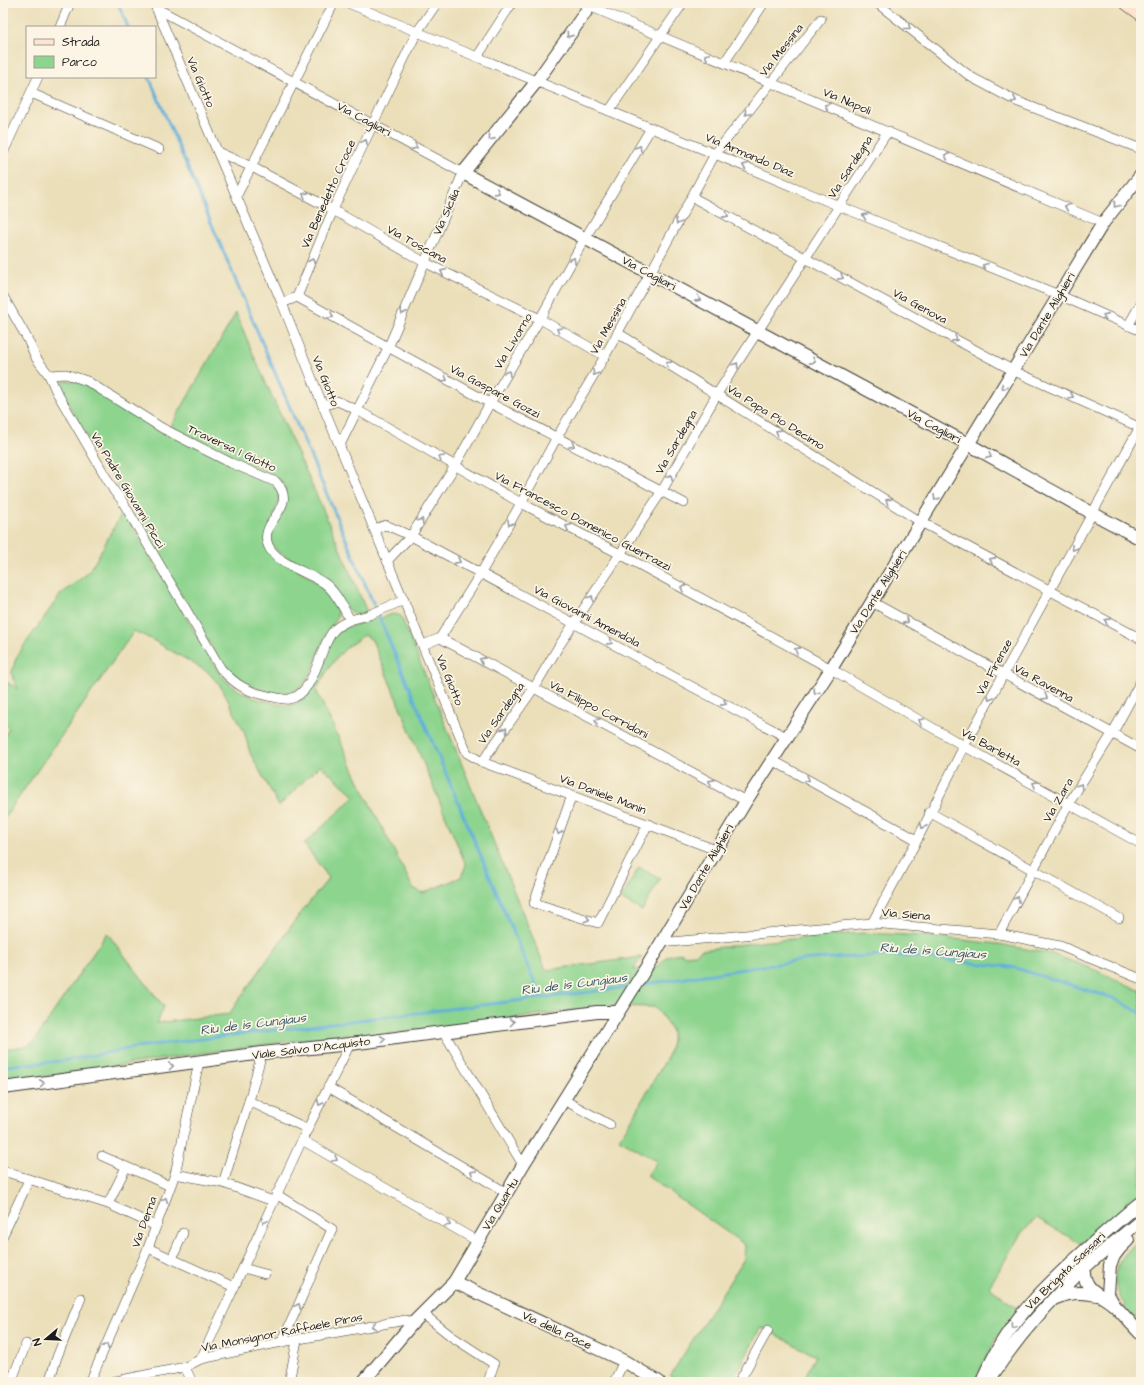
<svg xmlns="http://www.w3.org/2000/svg" width="1144" height="1385" font-family="'Architects Daughter',sans-serif">
	<rect width="100%" height="100%" fill="#fcf5e5"/>
	<filter id="ink" filterUnits="userSpaceOnUse"><feTurbulence type="fractalNoise" baseFrequency=".025" numOctaves="2"/><feDisplacementMap in="SourceGraphic" scale="8" xChannelSelector="R" yChannelSelector="G"/><feConvolveMatrix kernelMatrix="1 2 1 2 8 2 1 2 1" color-interpolation-filters="sRGB"/></filter>
	<filter id="wash" filterUnits="userSpaceOnUse"><feTurbulence type="fractalNoise" baseFrequency=".012" numOctaves="4" result="noise"/><feDisplacementMap in="SourceGraphic" scale="16" xChannelSelector="R" yChannelSelector="G"/><feGaussianBlur stdDeviation="0.9" result="paint"/><feColorMatrix in="noise" values="0 0 0 0 0 0 0 0 0 0 0 0 0 0 0 0 0 1.4 0 .05"/><feComposite in="paint" operator="in"/></filter>
	<g filter="url(#wash)">
		<rect width="100%" height="100%" fill="#ebdfba"/>
		<!-- green -->
		<g fill="#8dd48e" stroke="#547855" fill-rule="evenodd">
			<path d="M236,313L256,361L321,505L367,612L358,615L353,614L303,567L278,552L273,548L270,537L273,526L282,514L285,509V487L281,480L273,475L224,455L180,433L171,426Z"/>
			<path d="M65,381H78L273,485L278,492L279,498L265,547C282,559 325,584 334,601C344,621 330,623 324,639C318,653 314,671 304,683C284,706 244,685 225,670L111,474L103,464L59,388L60,384Z"/>
			<path d="M122,513L137,533L149,556L159,571L219,673C233,689 248,698 270,702C278,704 287,707 294,704C318,696 321,646 341,630C346,626 381,618 390,615L395,614L401,616L546,970L642,957L633,970L659,966C666,955 668,955 682,953L683,955L696,954L701,950L758,942L848,934L864,933L927,936L999,944L1052,954L1093,969L1141,991V1192L1107,1224L1081,1244L1037,1218L1022,1232L989,1287L1018,1309L996,1338L974,1382H802L816,1356L761,1327L739,1369L730,1382H681L670,1376L744,1259L745,1245L647,1176L657,1161L619,1139L636,1113L641,1102L668,1056L672,1041V1031L660,1013L654,1007L608,1006L352,1039L347,1034C295,1041 242,1047 190,1055C128,1064 66,1074 3,1083V1049L27,1046L34,1041L107,933L164,1007L157,1023L229,1014L299,915L329,878L304,844L355,796L320,765L279,806L250,753L244,731L221,687L208,672L151,639L134,631L3,820V739L9,728L3,724V680L18,689L13,679L12,672L16,658L23,647L61,594L88,573L96,560ZM365,635L372,640L466,865L461,877L423,893L413,888L364,792L316,690C330,665 339,650 365,635Z"/>
			<path d="M639,867L660,879L642,911L621,899Z"/>
			<path d="M1141,1238V1324L1124,1307L1125,1305C1105,1275 1118,1259 1141,1238Z"/>
		</g>
		<g fill="none" stroke-linecap="round" stroke-linejoin="round">
			<!-- stream -->
			<g stroke="#61afda" stroke-width="3">
				<path d="M118,3L128,27"/>
				<path d="M149,77L541,997"/>
				<path d="M639,985L810,959L894,955L1012,967L1113,998L1141,1013"/>
				<path d="M3,1066L61,1061L144,1046L630,987"/>
			</g>
		</g>
	</g>
	<g filter="url(#ink)">
		<g fill="none" stroke-linecap="round" stroke-linejoin="round">
			<!-- minor casing -->
			<g stroke="#3b3934" stroke-width="10">
				<g id="minor">
					<path d="M154,3L282,303L323,406L467,753L482,762L716,850"/>
					<path d="M348,3L477,57L715,154L839,206L1059,295L1141,331"/>
					<path d="M582,3L1103,223"/>
					<path d="M877,3L971,77L1016,101L1141,149"/>
					<path d="M156,8L463,173L388,348L340,445"/>
					<path d="M60,27L70,3"/>
					<path d="M477,57L512,3"/>
					<path d="M724,63L764,3"/>
					<path d="M31,93L159,149"/>
					<path d="M609,111L683,3"/>
					<path d="M218,152L252,167L333,210L424,262L540,319L605,356"/>
					<path d="M3,153L38,77"/>
					<path d="M237,195L334,3"/>
					<path d="M692,197L1014,371L1141,428"/>
					<path d="M3,296L27,338L36,358L49,375L56,391L114,491L121,499L221,669C235,684 247,692 268,696C274,697 282,700 289,699C316,694 318,648 334,630C339,625 344,623 350,620"/>
					<path d="M297,297L490,403L684,503"/>
					<path d="M282,303L297,297L333,210L373,124L417,32L437,3"/>
					<path d="M1128,326L1141,303"/>
					<path d="M618,333L921,522L1141,639"/>
					<path d="M49,375L66,374L87,381L162,428L231,463L276,482C300,507 258,521 268,545C275,563 309,573 324,583C335,590 344,609 350,620L369,615L404,600"/>
					<path d="M323,406L337,401L357,410L521,503L620,554L831,669L964,746L1141,844"/>
					<path d="M374,529L386,525L411,536L786,737"/>
					<path d="M387,561L411,536L455,466L490,403L540,319L581,245L651,128"/>
					<path d="M872,602L1141,749"/>
					<path d="M440,638L746,801"/>
					<path d="M423,645L440,638L481,573L521,503L557,437L605,356L715,154L821,19"/>
					<path d="M772,760L917,840"/>
					<path d="M482,762L534,688L557,649L662,491L717,394L888,131"/>
					<path d="M572,795L534,903L598,923L648,824"/>
					<path d="M929,812L1119,918"/>
					<path d="M872,923L917,840L964,746L1141,425"/>
					<path d="M999,934L1069,803L1112,734L1141,681"/>
					<path d="M665,937L671,942L872,923L999,934L1060,946L1141,979"/>
					<path d="M443,1031L523,1165"/>
					<path d="M328,1087L507,1193"/>
					<path d="M564,1100L610,1125"/>
					<path d="M249,1101L308,1129"/>
					<path d="M302,1140L477,1241"/>
					<path d="M102,1156L170,1186"/>
					<path d="M3,1171L108,1204L156,1226"/>
					<path d="M175,1174L223,1183L273,1201"/>
					<path d="M223,1183L249,1101L262,1053"/>
					<path d="M276,1194L332,1229L282,1342"/>
					<path d="M108,1204L126,1167"/>
					<path d="M3,1235L29,1180"/>
					<path d="M148,1248L234,1287"/>
					<path d="M172,1259L183,1233"/>
					<path d="M243,1268L265,1274"/>
					<path d="M422,1313L451,1336L494,1364L488,1382"/>
					<path d="M201,1359L302,1140L350,1044"/>
					<path d="M185,1367L192,1382"/>
					<path d="M290,1378L297,1340"/>
					<path d="M11,1382L26,1344"/>
					<path d="M49,1382L57,1357L81,1298"/>
					<path d="M90,1382L148,1248L175,1174L199,1062"/>
					<path d="M111,1382L185,1367L201,1359L282,1342L406,1320L412,1324"/>
					<path d="M614,1382L624,1361"/>
					<path d="M739,1382L768,1330"/>
				</g>
			</g>
			<!-- tertiary casing -->
			<g stroke="#3b3934" stroke-width="14">
				<g id="tertiary">
					<path d="M592,3L537,81L463,173L968,444L1092,513L1141,539"/>
					<path d="M3,1088L262,1053L350,1044L597,1012H618"/>
					<path d="M1083,1264C1084,1294 1097,1290 1115,1306C1124,1315 1132,1325 1141,1334"/>
					<path d="M454,1282L624,1361L659,1382"/>
					<path d="M1056,1298C1070,1292 1082,1292 1097,1295"/>
					<path d="M1114,1305L1108,1294L1110,1265L1114,1256L1120,1248L1128,1240"/>
					<path d="M990,1379C1014,1341 1043,1308 1076,1276C1096,1256 1119,1239 1141,1220"/>
					<path d="M363,1382L412,1324L454,1282L523,1165L649,963L746,801L831,669L1103,223L1141,175"/>
					<path d="M982,1382C1003,1325 1048,1283 1092,1244C1108,1230 1124,1215 1141,1202"/>
				</g>
			</g>
			<!-- secondary casing -->
			<g stroke="#3b3934" stroke-width="14">
				<path id="secondary" d="M1126,3L1141,14"/>
			</g>
			<!-- minor -->
			<use href="#minor" stroke="#fff" stroke-width="9"/>
			<!-- tertiary -->
			<use href="#tertiary" stroke="#fff" stroke-width="12"/>
			<!-- secondary -->
			<use href="#secondary" stroke="#fde4d0" stroke-width="13"/>
		</g>
		<!-- one-way arrows -->
		<defs><path id="oneway-chevron" d="M-2-3.5L2.5 0L-2 3.5" fill="none" stroke-width="1.6" stroke-linecap="round" stroke-linejoin="round"/></defs>
		<g stroke="#999">
			<use href="#oneway-chevron" transform="translate(908 27) rotate(38)"/>
			<use href="#oneway-chevron" transform="translate(569 35) rotate(125)"/>
			<use href="#oneway-chevron" transform="translate(707 56) rotate(-156)"/>
			<use href="#oneway-chevron" transform="translate(1014 100) rotate(25)"/>
			<use href="#oneway-chevron" transform="translate(827 106) rotate(-157)"/>
			<use href="#oneway-chevron" transform="translate(747 113) rotate(128)"/>
			<use href="#oneway-chevron" transform="translate(491 138) rotate(129)"/>
			<use href="#oneway-chevron" transform="translate(365 142) rotate(-65)"/>
			<use href="#oneway-chevron" transform="translate(415 147) rotate(29)"/>
			<use href="#oneway-chevron" transform="translate(639 148) rotate(-59)"/>
			<use href="#oneway-chevron" transform="translate(947 156) rotate(-157)"/>
			<use href="#oneway-chevron" transform="translate(745 166) rotate(-157)"/>
			<use href="#oneway-chevron" transform="translate(497 192) rotate(28)"/>
			<use href="#oneway-chevron" transform="translate(305 195) rotate(-152)"/>
			<use href="#oneway-chevron" transform="translate(1116 205) rotate(128)"/>
			<use href="#oneway-chevron" transform="translate(1067 207) rotate(-157)"/>
			<use href="#oneway-chevron" transform="translate(726 215) rotate(28)"/>
			<use href="#oneway-chevron" transform="translate(865 216) rotate(-158)"/>
			<use href="#oneway-chevron" transform="translate(678 222) rotate(118)"/>
			<use href="#oneway-chevron" transform="translate(573 260) rotate(-61)"/>
			<use href="#oneway-chevron" transform="translate(312 261) rotate(-67)"/>
			<use href="#oneway-chevron" transform="translate(985 266) rotate(-158)"/>
			<use href="#oneway-chevron" transform="translate(443 272) rotate(-154)"/>
			<use href="#oneway-chevron" transform="translate(841 277) rotate(29)"/>
			<use href="#oneway-chevron" transform="translate(698 299) rotate(28)"/>
			<use href="#oneway-chevron" transform="translate(403 312) rotate(113)"/>
			<use href="#oneway-chevron" transform="translate(331 316) rotate(29)"/>
			<use href="#oneway-chevron" transform="translate(1105 316) rotate(-156)"/>
			<use href="#oneway-chevron" transform="translate(559 330) rotate(-150)"/>
			<use href="#oneway-chevron" transform="translate(955 339) rotate(29)"/>
			<use href="#oneway-chevron" transform="translate(813 361) rotate(28)"/>
			<use href="#oneway-chevron" transform="translate(668 364) rotate(-148)"/>
			<use href="#oneway-chevron" transform="translate(736 365) rotate(-57)"/>
			<use href="#oneway-chevron" transform="translate(508 373) rotate(-59)"/>
			<use href="#oneway-chevron" transform="translate(595 373) rotate(121)"/>
			<use href="#oneway-chevron" transform="translate(445 379) rotate(29)"/>
			<use href="#oneway-chevron" transform="translate(1004 387) rotate(122)"/>
			<use href="#oneway-chevron" transform="translate(1071 396) rotate(24)"/>
			<use href="#oneway-chevron" transform="translate(778 432) rotate(-148)"/>
			<use href="#oneway-chevron" transform="translate(572 445) rotate(27)"/>
			<use href="#oneway-chevron" transform="translate(989 456) rotate(29)"/>
			<use href="#oneway-chevron" transform="translate(441 458) rotate(-150)"/>
			<use href="#oneway-chevron" transform="translate(670 477) rotate(-60)"/>
			<use href="#oneway-chevron" transform="translate(936 498) rotate(121)"/>
			<use href="#oneway-chevron" transform="translate(888 501) rotate(-148)"/>
			<use href="#oneway-chevron" transform="translate(421 521) rotate(-58)"/>
			<use href="#oneway-chevron" transform="translate(510 523) rotate(120)"/>
			<use href="#oneway-chevron" transform="translate(568 527) rotate(-153)"/>
			<use href="#oneway-chevron" transform="translate(1074 548) rotate(118)"/>
			<use href="#oneway-chevron" transform="translate(992 560) rotate(-152)"/>
			<use href="#oneway-chevron" transform="translate(458 561) rotate(28)"/>
			<use href="#oneway-chevron" transform="translate(683 588) rotate(-151)"/>
			<use href="#oneway-chevron" transform="translate(591 598) rotate(-57)"/>
			<use href="#oneway-chevron" transform="translate(906 621) rotate(29)"/>
			<use href="#oneway-chevron" transform="translate(1107 621) rotate(-152)"/>
			<use href="#oneway-chevron" transform="translate(610 642) rotate(28)"/>
			<use href="#oneway-chevron" transform="translate(797 650) rotate(-151)"/>
			<use href="#oneway-chevron" transform="translate(482 660) rotate(-152)"/>
			<use href="#oneway-chevron" transform="translate(816 692) rotate(123)"/>
			<use href="#oneway-chevron" transform="translate(1045 697) rotate(29)"/>
			<use href="#oneway-chevron" transform="translate(990 698) rotate(119)"/>
			<use href="#oneway-chevron" transform="translate(724 703) rotate(28)"/>
			<use href="#oneway-chevron" transform="translate(597 721) rotate(-152)"/>
			<use href="#oneway-chevron" transform="translate(921 721) rotate(-150)"/>
			<use href="#oneway-chevron" transform="translate(505 730) rotate(-55)"/>
			<use href="#oneway-chevron" transform="translate(807 779) rotate(29)"/>
			<use href="#oneway-chevron" transform="translate(711 782) rotate(-152)"/>
			<use href="#oneway-chevron" transform="translate(1035 784) rotate(-151)"/>
			<use href="#oneway-chevron" transform="translate(1080 786) rotate(-58)"/>
			<use href="#oneway-chevron" transform="translate(923 826) rotate(115)"/>
			<use href="#oneway-chevron" transform="translate(559 832) rotate(109)"/>
			<use href="#oneway-chevron" transform="translate(1017 899) rotate(-62)"/>
			<use href="#oneway-chevron" transform="translate(587 919) rotate(17)"/>
			<use href="#oneway-chevron" transform="translate(512 1022) rotate(-7)"/>
			<use href="#oneway-chevron" transform="translate(383 1039) rotate(-8)"/>
			<use href="#oneway-chevron" transform="translate(171 1066) rotate(-7)"/>
			<use href="#oneway-chevron" transform="translate(42 1083) rotate(-7)"/>
			<use href="#oneway-chevron" transform="translate(320 1103) rotate(116)"/>
			<use href="#oneway-chevron" transform="translate(335 1159) rotate(30)"/>
			<use href="#oneway-chevron" transform="translate(473 1173) rotate(-149)"/>
			<use href="#oneway-chevron" transform="translate(165 1200) rotate(-70)"/>
			<use href="#oneway-chevron" transform="translate(264 1221) rotate(114)"/>
			<use href="#oneway-chevron" transform="translate(448 1224) rotate(30)"/>
			<use href="#oneway-chevron" transform="translate(298 1306) rotate(-66)"/>
			<use href="#oneway-chevron" transform="translate(374 1326) rotate(170)"/>
			<use href="#oneway-chevron" transform="translate(1013 1326) rotate(126)"/>
			<use href="#oneway-chevron" transform="translate(106 1346) rotate(-67)"/>
		</g>
	</g>
	<g text-anchor="middle" stroke-width="3.5" stroke-linejoin="round" paint-order="stroke">
		<!-- street labels -->
		<g font-size="12" fill="#1c1c1c" stroke="#fcf5e5">
			<text transform="translate(781 50) rotate(-52)" y="4">Via Messina</text>
			<text transform="translate(201 82) rotate(67)" y="4">Via Giotto</text>
			<text transform="translate(847 101) rotate(23)" y="4">Via Napoli</text>
			<text transform="translate(364 119) rotate(28)" y="4">Via Cagliari</text>
			<text transform="translate(750 155) rotate(23)" y="4">Via Armando Diaz</text>
			<text transform="translate(850 167) rotate(-57)" y="4">Via Sardegna</text>
			<text transform="translate(328 194) rotate(-66)" y="4">Via Benedetto Croce</text>
			<text transform="translate(446 212) rotate(-66)" y="4">Via Sicilia</text>
			<text transform="translate(417 244) rotate(29)" y="4">Via Toscana</text>
			<text transform="translate(649 273) rotate(28)" y="4">Via Cagliari</text>
			<text transform="translate(920 306) rotate(29)" y="4">Via Genova</text>
			<text transform="translate(1047 315) rotate(-59)" y="4">Via Dante Alighieri</text>
			<text transform="translate(608 326) rotate(-61)" y="4">Via Messina</text>
			<text transform="translate(513 341) rotate(-59)" y="4">Via Livorno</text>
			<text transform="translate(326 381) rotate(68)" y="4">Via Giotto</text>
			<text transform="translate(495 391) rotate(28)" y="4">Via Gaspare Gozzi</text>
			<text transform="translate(776 417) rotate(32)" y="4">Via Papa Pio Decimo</text>
			<text transform="translate(934 426) rotate(28)" y="4">Via Cagliari</text>
			<text transform="translate(676 442) rotate(-60)" y="4">Via Sardegna</text>
			<text transform="translate(232 448) rotate(25)" y="4">Traversa 1 Giotto</text>
			<text transform="translate(128 490) rotate(59)" y="4">Via Padre Giovanni Picci</text>
			<text transform="translate(583 521) rotate(28)" y="4">Via Francesco Domenico Guerrazzi</text>
			<text transform="translate(878 592) rotate(-58)" y="4">Via Dante Alighieri</text>
			<text transform="translate(587 616) rotate(28)" y="4">Via Giovanni Amendola</text>
			<text transform="translate(994 667) rotate(-61)" y="4">Via Firenze</text>
			<text transform="translate(450 680) rotate(68)" y="4">Via Giotto</text>
			<text transform="translate(1044 683) rotate(29)" y="4">Via Ravenna</text>
			<text transform="translate(599 709) rotate(28)" y="4">Via Filippo Corridoni</text>
			<text transform="translate(501 713) rotate(-55)" y="4">Via Sardegna</text>
			<text transform="translate(991 747) rotate(29)" y="4">Via Barletta</text>
			<text transform="translate(603 794) rotate(21)" y="4">Via Daniele Manin</text>
			<text transform="translate(1058 800) rotate(-60)" y="4">Via Zara</text>
			<text transform="translate(706 867) rotate(-60)" y="4">Via Dante Alighieri</text>
			<text transform="translate(906 914) rotate(5)" y="4">Via Siena</text>
			<text transform="translate(311 1048) rotate(-7)" y="4">Viale Salvo D'Acquisto</text>
			<text transform="translate(500 1204) rotate(-59)" y="4">Via Quartu</text>
			<text transform="translate(144 1222) rotate(-70)" y="4">Via Derna</text>
			<text transform="translate(1065 1271) rotate(-44)" y="4">Via Brigata Sassari</text>
			<text transform="translate(557 1330) rotate(25)" y="4">Via della Pace</text>
			<text transform="translate(282 1332) rotate(-11)" y="4">Via Monsignor Raffaele Piras</text>
		</g>
		<!-- water labels -->
		<g font-size="13" font-style="italic" fill="#385768" stroke="#fcf5e5">
			<text transform="translate(933 950) rotate(4)" y="5">Riu de is Cungiaus</text>
			<text transform="translate(574 983) rotate(-7)" y="5">Riu de is Cungiaus</text>
			<text transform="translate(253 1023) rotate(-7)" y="5">Riu de is Cungiaus</text>
		</g>
	</g>
	<!-- margin -->
	<rect width="1144" height="1385" fill="none" stroke="#fcf5e5" stroke-width="16"/>
	<!-- legend -->
	<rect x="26" y="26" width="130" height="52" fill="#fcf5e5" stroke="#a29e95"/>
	<rect x="34" y="39" width="20" height="6" fill="#fde4d0" stroke="#a29e95"/>
	<text x="62" y="46" font-size="12" fill="#1c1c1c">Strada</text>
	<rect x="34" y="56" width="20" height="12" fill="#8dd48e" stroke="#a29e95"/>
	<text x="62" y="66" font-size="12" fill="#1c1c1c">Parco</text>
	<!-- north arrow -->
	<g transform="translate(46 1339) rotate(251)" stroke="#fcf5e5" stroke-width="3" paint-order="stroke">
	<path d="M0-3L7 15L0 10L-7 15Z" fill="#1c1c1c"/>
	<text y="-6" font-size="11" font-weight="bold" text-anchor="middle" fill="#1c1c1c">N</text>
	</g>
</svg>
